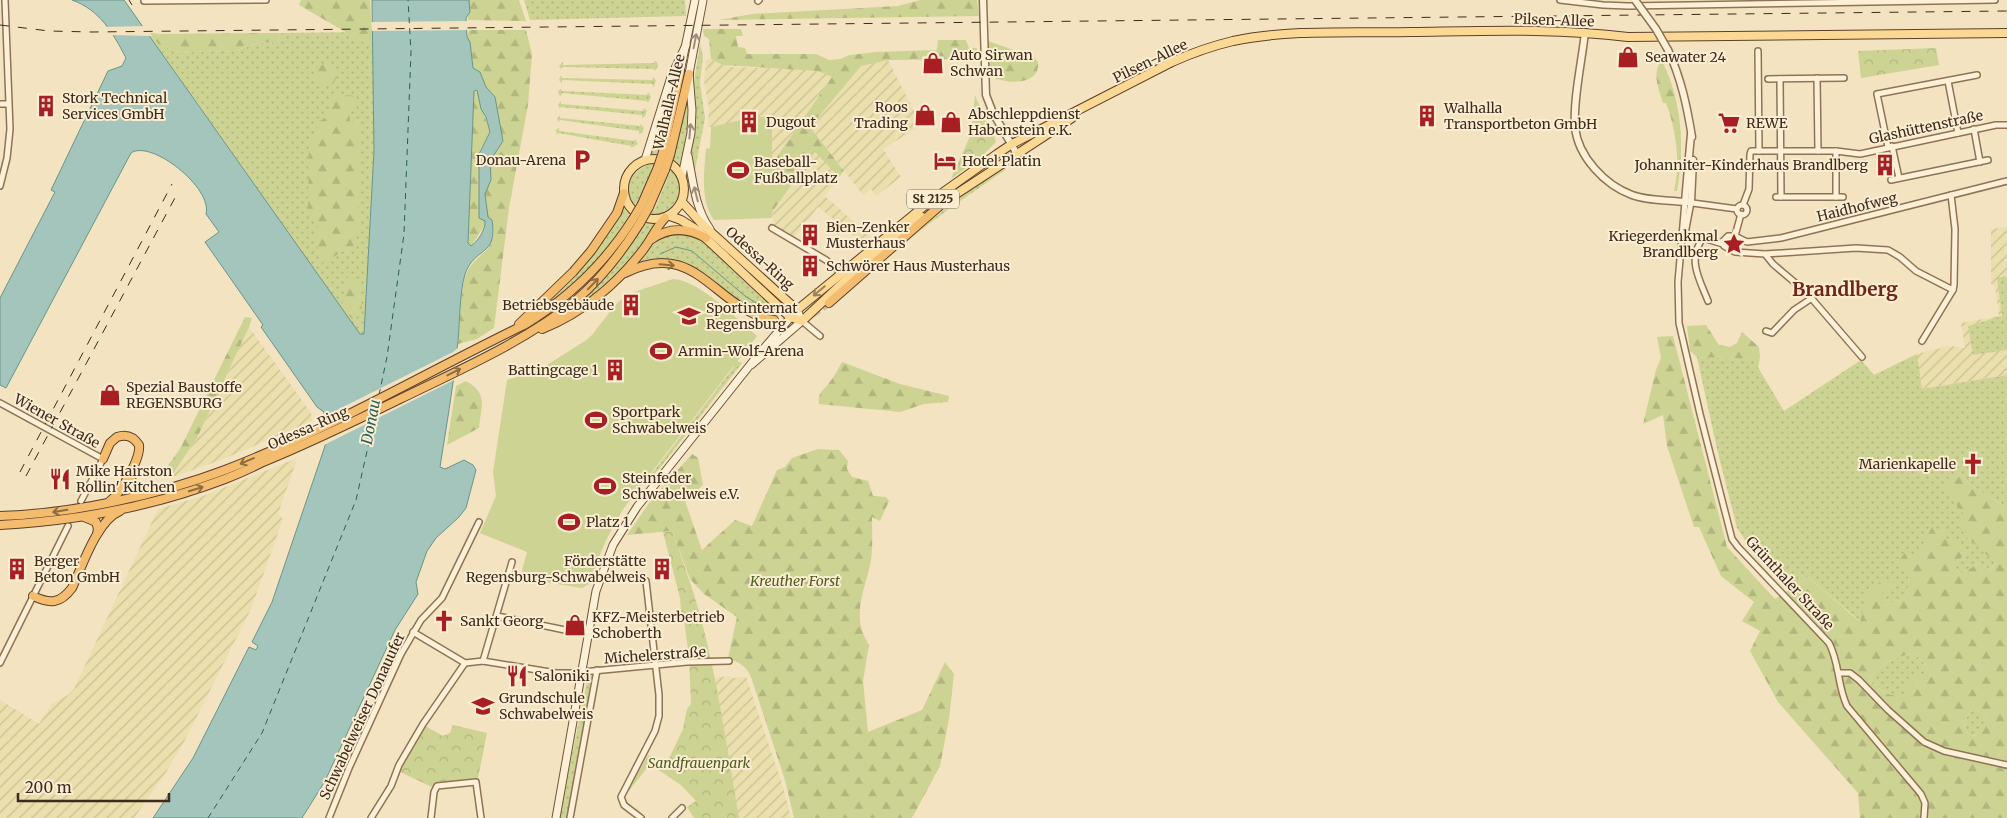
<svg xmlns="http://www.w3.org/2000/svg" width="2007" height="818" font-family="Merriweather,serif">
	<defs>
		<pattern id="farmland-furrows" width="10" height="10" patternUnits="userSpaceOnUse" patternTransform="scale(1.25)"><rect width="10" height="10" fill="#eadfad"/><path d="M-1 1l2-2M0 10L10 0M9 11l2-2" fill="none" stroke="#cac094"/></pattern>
		<pattern id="grass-dots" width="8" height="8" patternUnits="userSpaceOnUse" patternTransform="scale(1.25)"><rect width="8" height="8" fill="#cdd393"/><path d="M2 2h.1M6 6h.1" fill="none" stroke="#b1b57e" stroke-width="1.8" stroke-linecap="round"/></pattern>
		<pattern id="forest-firs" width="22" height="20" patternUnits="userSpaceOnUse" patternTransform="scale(1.25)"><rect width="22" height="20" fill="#cdd393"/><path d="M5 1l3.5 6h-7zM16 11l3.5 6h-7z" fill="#b1b57e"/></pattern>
		<pattern id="park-crowns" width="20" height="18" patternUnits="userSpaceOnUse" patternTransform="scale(1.25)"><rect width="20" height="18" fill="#cdd393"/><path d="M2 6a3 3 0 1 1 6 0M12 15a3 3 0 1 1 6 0" fill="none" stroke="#b1b57e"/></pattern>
	</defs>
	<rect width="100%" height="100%" fill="#f3e3c1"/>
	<!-- farmland -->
	<g fill="url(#farmland-furrows)">
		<path d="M711,59L731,67L797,69L818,71L832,77L772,164L770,116L750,118L715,127H708L709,109L704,81L706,60Z"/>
		<path d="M888,60L921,125L883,149L901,177L876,196L871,189L863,195L810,127L861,65Z"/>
		<path d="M815,151L839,177L825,196L871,237L864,244L818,207L794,237L774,225L772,212Z"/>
		<path d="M2007,227V375L1922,389L1917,354L1948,346L1965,348L1961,323L1999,316L1995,286L1991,284V229Z"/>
		<path d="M249,327L311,413L312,421L221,460L170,478L197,438Z"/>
		<path d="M295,459L296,462L278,514L283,519L251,609L185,740L165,774L134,818H0V700L39,724L52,704L68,695L74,689L158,509L203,496Z"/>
		<path d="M730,676L731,678L746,677L783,787L791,818H739L714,678Z"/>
	</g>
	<!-- grass -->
	<g fill="url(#grass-dots)">
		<path d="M524,0H685L686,16L530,20Z"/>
		<path d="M374,32V151L364,334H360L148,33L161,34L157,36L158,44L181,53L219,50L230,52L260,43L277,42L280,38L277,33Z"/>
		<path d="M700,43L703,56L700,83L705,118L694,175L691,158L695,121L693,88Z"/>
		<path d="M655,61L657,62L658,66L655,71L654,69L563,67L561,69L559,66L563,62V65L654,63Z"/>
		<path d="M679,69L660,146L657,155H649L676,72Z"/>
		<path d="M561,75L562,78L652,80L653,77L656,80L654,87L652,84L562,80V83L559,80Z"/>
		<path d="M561,89L562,91L647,95L648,92L651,97L648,103L647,101L562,93L561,96L559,95L558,91Z"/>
		<path d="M688,97L687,131L681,169L673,161Z"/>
		<path d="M561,101V104L643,111L644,108L647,111L645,116L642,118V115L561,107L560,109L558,105Z"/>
		<path d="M560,115V118L640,126L641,124L644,128L642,133L639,134V131L560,120L559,122L557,119Z"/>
		<path d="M559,128V131L634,141L635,139L638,144L631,148V146L558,133L557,135L556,130Z"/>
		<path d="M654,163L641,197L634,206C621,187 633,167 654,163Z"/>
		<path d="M1005,167V170L953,206L909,239L951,204Z"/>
		<path d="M671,170L679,181V205L666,216L650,217L656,206Z"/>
		<path d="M627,204L631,211C606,257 576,285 535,315L573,279L592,256Z"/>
		<path d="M646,223H658C634,267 593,298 551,323C587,293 623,264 646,223Z"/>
		<path d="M684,233L698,237L714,250L780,313L777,317L747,309L702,273L687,266L674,263L630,269C648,250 656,235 684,233Z"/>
		<path d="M2007,276V350L1973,355L1968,326L2002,316L1997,278Z"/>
		<path d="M1917,354L1922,389L2007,375V508L1969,484L1960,472L1967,537L1996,562L1990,570L1980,563L1960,574L1953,565L1967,553L1909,573L1907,598L1885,605L1878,596L1868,592L1861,622L1808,577L1789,590L1753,552L1737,528L1717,449L1697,357L1753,359L1784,411L1861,360L1874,375Z"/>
		<path d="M728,357L742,363L659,469L646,484L643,485L734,367L727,361Z"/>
		<path d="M1911,653C1922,658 1927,666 1931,677L1915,681L1905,695C1886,698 1882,692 1869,677L1887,662Z"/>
		<path d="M591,676L594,677L573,798H571L567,818H559L587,682Z"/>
		<path d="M1978,710L1986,717L1978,736L1971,735L1965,731L1964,721L1968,716L1969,712Z"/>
	</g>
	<!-- forest -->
	<g fill="url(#forest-firs)" fill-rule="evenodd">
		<path d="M301,0H370L373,48L299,5Z"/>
		<path d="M469,0H519L526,21L468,20Z"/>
		<path d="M920,0H977L979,16L719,20L752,14L898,6Z"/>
		<path d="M703,29H741L743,36H736L738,47L745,48L747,54H816L829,60L840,59L850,55L876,52L937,50L938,40H966L969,48H977V59L888,60L861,66L810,127L844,171L839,177L815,152L772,212V164L832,77L818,71L723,65L711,59L709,39L704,36Z"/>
		<path d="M469,30H526L532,54L528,105L509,208L494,328L477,339L458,344C460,328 460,285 467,272C473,259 488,252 491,243C495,235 495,223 488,218L485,194L491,180L490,161L503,141L495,97L486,87L480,72L473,68L470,42L467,37Z"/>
		<path d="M268,33H277L280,38L277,42L260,43L230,52L219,50L181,53L158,44L155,38L161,34Z"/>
		<path d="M988,41L1034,57L1038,62C1041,85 1007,85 993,77L989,69Z"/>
		<path d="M327,63L338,74L334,82L322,88L317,84L315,71L318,66Z"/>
		<path d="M1663,63C1682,102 1685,148 1677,191H1674C1681,164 1676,129 1666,103H1663C1659,90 1653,77 1659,64Z"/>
		<path d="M476,90L478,93C481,108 486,118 490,132L480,150L485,225L471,246L468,243L474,91Z"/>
		<path d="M335,94L355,96L359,101L358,105L349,112L350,121L359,124L360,176L358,207L361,227L353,246L322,263L317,246V223L308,211L309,141L317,131V123L332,113L330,107V97Z"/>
		<path d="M348,276L360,286L362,312L352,319L342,306Z"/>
		<path d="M245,317L252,318L249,327L197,438L170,478L161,475L180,449Z"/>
		<path d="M1706,325L1719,345L1730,347L1737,343L1742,332L1759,347L1760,357L1758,368L1753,359L1697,357L1690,351L1687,326Z"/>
		<path d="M1673,336L1727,547L1775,599L1808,577L1860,622L1868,592L1881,581L1897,582L1879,596L1885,605L1907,598L1909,574L1898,562L1907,550L1916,557L1932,527L1944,531L1947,541L1955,537L1967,553L1953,565L1960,574L1980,563L1990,570L1996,563L1967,537L1959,527L1964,515L1945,489L1950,479L1960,472L1969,484L2007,508V818H1860L1858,793L1778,702L1750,651L1760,631L1742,621L1754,602L1721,576L1699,527H1694L1667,446L1663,415L1643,424L1656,370L1661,358L1657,337ZM1911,653C1922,658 1927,666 1931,677L1917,675L1915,681L1902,686L1905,694C1886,698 1881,692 1869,677L1887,662ZM1978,710L1986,717L1977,736L1971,735L1965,731L1964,721L1968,716L1969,712Z"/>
		<path d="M842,362L900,384L949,396L948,402L924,404L900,412L819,404C817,393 824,390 829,383C834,377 838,369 842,362Z"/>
		<path d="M466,381C489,394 481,406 479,428L447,445L456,386Z"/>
		<path d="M818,449L839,450L848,461L847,469L852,477L868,481L873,496L886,497L889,501L880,521L872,517C872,531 873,546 871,560C865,592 850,615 869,645L863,681L868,732L922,710L945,662L954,674L949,719L940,766L912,818H794L785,780L751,677C746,665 739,663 728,658L737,617L704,594L690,579L672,531L627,535L652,499L692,454L698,458L703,485L685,501L702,550L735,520L752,526L777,470L785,467L792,458Z"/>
	</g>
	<!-- park -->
	<g fill="url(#park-crowns)">
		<path d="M1936,48L1939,65L1861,78L1858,51Z"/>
		<path d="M975,95L987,125L992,130L996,142L980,158L951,179L971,134Z"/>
		<path d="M672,531C682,559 692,586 700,615C718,681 727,750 739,818H694L687,807L696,801L682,786L650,764L625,796L648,755L666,765L683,729L687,709L691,704L689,656L683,613H681L680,598L663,532Z"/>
		<path d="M453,725L487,733L478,778L443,782L432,787L400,772L412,746L425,726L443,736L450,733Z"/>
	</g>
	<!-- garden -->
	<g fill="#cdd393">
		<path d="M770,116L772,130V218L714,220C700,201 704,172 706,149L710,148L711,127L750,118Z"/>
		<path d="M673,279C699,280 737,319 757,336L624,508C609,532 598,555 591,583L582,588L520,578L527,552L480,533L496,496L493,472L507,380L539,370L585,341L592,335L615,305L626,296L637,291Z"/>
	</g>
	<!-- water -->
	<path fill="#a4c5bb" stroke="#699589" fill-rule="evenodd" d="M72,0H124L360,334H364L374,151L372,0H469L470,12L466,18L467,37L470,42L473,68L480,72L486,87L495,97L503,141L490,161L491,180L485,194L488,217L492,220C498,257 475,246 465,274C459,293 460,329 457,350C453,389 446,428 440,467L445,469L464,460L473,465L476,470L466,508L459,517L436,538L427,551L416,582L418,594L395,630L325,781L302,818H153L193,758L249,647L256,650L258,646L252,642L272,602L325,446L324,412L317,407L261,327L263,325L205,242L219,232L206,214C213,188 151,139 131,153L6,388L0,385V298L55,192L51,190L108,71L122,66L126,58C113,33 100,10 72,0ZM477,90L481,109L486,117L490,132L479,154V218L485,221C486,229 478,241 471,246L468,243L474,91Z"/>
	<!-- pier -->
	<g fill="#f3e3c1">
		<path d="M469,21V30L372,31L371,22Z"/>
		<path d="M145,26L152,36L111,35L105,27Z"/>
		<path d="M460,346L456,379L322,446V415L331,413L453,352Z"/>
	</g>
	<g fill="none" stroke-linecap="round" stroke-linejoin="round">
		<!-- stream -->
		<path stroke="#699589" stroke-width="1" d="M660,254L676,247L692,251L745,296L776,315"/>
		<!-- ferry -->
		<g stroke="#295f5a" stroke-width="1" stroke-dasharray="6 5" stroke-linecap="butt">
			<path d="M379,395L387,357L404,234L411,52L408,0"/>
			<path d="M208,818L262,733L356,500L375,416"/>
		</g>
		<!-- minor-tunnel -->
		<path stroke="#cfbea0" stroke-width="5" stroke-dasharray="5 2.5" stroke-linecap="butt" d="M68,526L81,501"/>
		<!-- trunk-tunnel -->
		<path stroke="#cfbea0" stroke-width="8" stroke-dasharray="8 4" stroke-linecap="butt" d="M812,314L829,303"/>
		<!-- minor casing -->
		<g stroke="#907356" stroke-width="8">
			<g id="minor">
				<path d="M1560,0L1603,5L1628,6L1995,0"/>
				<path d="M144,1L266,0"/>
				<path d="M758,1L759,0"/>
				<path d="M1758,51L1759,151"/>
				<path d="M1817,78L1818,151"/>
				<path d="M1768,79L1844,78"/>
				<path d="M1780,79L1781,197"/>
				<path d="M1948,81L1958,133"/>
				<path d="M0,104H8"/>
				<path d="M1974,129L1980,162"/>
				<path d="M1892,146L1899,178"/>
				<path d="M1888,147L1877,94L1977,75"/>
				<path d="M1836,151V197"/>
				<path d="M1891,180L1988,160"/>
				<path d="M0,186L7,158L10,129L5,0"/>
				<path d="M1776,197H1843"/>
				<path d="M1743,205L1749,189L1750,154L1751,151H1836L1860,154L1996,125H2007"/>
				<circle cx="1742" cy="210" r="5"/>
				<path d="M1737,209L1685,202L1678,282L1679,323L1700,414L1732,539L1738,547L1829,643C1840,664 1837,685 1847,706L1921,794L1925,803L1924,818"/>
				<path d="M772,228L826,260L841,273"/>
				<path d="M1735,236L1747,242L1781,238L2007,181"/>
				<path d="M1735,236H1728L1723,241L1724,246L1735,252L1765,254L1773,264L1806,292L1862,357"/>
				<path d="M1735,236L1741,214"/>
				<path d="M1684,239L1691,202"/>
				<path d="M1765,254L1856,248L1888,250L1900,257L1916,271L1953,290"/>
				<path d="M1708,301C1699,278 1687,260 1703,238L1723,244"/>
				<path d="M802,321L820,336"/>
				<path d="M1766,331L1772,333L1794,310L1812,298"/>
				<path d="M1922,341L1953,290L1954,285L1955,229L1951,195"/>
				<path d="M0,403L103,459L81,501"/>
				<path d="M497,616L565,630"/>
				<path d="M413,632L465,663L483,661L556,673H572L687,662L729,661"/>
				<path d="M483,661L512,562"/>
				<path d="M0,663L68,526"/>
				<path d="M1839,673H1850L1859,680L1888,710L1924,742L1944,751L2007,765"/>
				<path d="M329,818L349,768L401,654L421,620L442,598L479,522"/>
				<path d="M371,818L391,786L399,765L423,724L465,663"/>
				<path d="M431,818L434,792L437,786L476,782L481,818"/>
				<path d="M570,818L597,670"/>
				<path d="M641,818L624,805L621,797L655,731L659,716V695L646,581"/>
				<path d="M672,818L682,808"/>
			</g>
		</g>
		<!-- tertiary casing -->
		<g stroke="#907356" stroke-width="9">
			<g id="tertiary">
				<path d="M983,0L986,95L993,113L1017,154"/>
				<path d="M1585,32C1582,61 1573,99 1575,127C1578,157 1605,185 1632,195C1648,201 1668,200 1685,202L1691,134"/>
				<path d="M1668,50C1681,78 1687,106 1692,137"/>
				<path d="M1691,202L1693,160"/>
			</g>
		</g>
		<!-- secondary casing -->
		<g stroke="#715439" stroke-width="9">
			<g id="secondary">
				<path d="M680,72L695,0"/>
				<path d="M688,156C693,181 695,208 710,229"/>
				<path d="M645,160L671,77L686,45"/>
				<path d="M682,176L691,133L692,110L689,74L703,0"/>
				<path d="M556,818L596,591L613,545L637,507L758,355L797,310L802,321L751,365"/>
			</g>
		</g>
		<!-- primary casing -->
		<g stroke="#5d412b" stroke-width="10">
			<g id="primary">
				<circle cx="654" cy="189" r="30"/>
				<path d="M682,202L703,225L797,310L928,203L997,154L1012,144L1172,62C1192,53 1212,46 1233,41C1289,29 1354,33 1411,32C1484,31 1555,28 1628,37L2007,33"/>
				<path d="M938,206L1072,118"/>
				<path d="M670,216L681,220L697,230L790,317L802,321L848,278L922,217"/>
			</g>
		</g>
		<!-- trunk casing -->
		<g stroke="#5d412b" stroke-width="10">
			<g id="trunk">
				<path d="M663,152L680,72"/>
				<path d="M670,155L689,74"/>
				<path d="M642,204L658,167"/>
				<path d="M649,207L665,170"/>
				<path d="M652,239C669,227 688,228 706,238"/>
				<path d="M625,273C697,236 715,311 774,320"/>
				<path d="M829,303L943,203"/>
				<path d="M519,324L573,272L591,251L617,213L624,193"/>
				<path d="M542,329C582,313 617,284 643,250C651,240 656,227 665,218"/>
				<path d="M103,459L110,443L117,437C126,434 133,436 139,445C141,458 121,493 110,501"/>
				<path d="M130,472L133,488L144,493"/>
				<path d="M0,516C71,514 159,495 225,470C328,430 425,373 524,325C569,298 605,263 633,219"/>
				<path d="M84,517L96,522L98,529L97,534"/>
				<path d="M0,525C75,521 154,506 225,479C238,474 251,468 263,462C310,443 355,421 400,399C457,371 526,341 575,301C601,279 622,252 640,223"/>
				<path d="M33,596C50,604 60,604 72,588C82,567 97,520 120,511"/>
			</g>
		</g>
		<!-- minor -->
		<use href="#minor" stroke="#fdf0d6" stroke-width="5"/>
		<!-- tertiary -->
		<use href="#tertiary" stroke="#fdf0d6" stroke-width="6"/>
		<!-- secondary -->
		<use href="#secondary" stroke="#fdf0d6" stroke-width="7"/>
		<!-- primary -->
		<use href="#primary" stroke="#fbd894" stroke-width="8"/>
		<!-- trunk -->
		<use href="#trunk" stroke="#f4bc6e" stroke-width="8"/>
		<!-- rail -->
		<g stroke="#3d2b1c" stroke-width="1" stroke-dasharray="9 9" stroke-linecap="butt">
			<path d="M129,0L132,5"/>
			<path d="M0,25L49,31L92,32L2007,11"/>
			<path d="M20,472L172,184"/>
			<path d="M26,476L177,194"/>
		</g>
		<!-- tertiary-bridge casing -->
		<g stroke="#907356" stroke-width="9" stroke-linecap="butt">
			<path id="tertiary-bridge" d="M1635,0L1656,29L1668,50"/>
		</g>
		<!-- trunk-bridge casing -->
		<g stroke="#5d412b" stroke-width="10" stroke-linecap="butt">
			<g id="trunk-bridge">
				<path d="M658,167L663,152"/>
				<path d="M665,170L670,155"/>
				<path d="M633,219L642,204"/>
				<path d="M640,223L649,207"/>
			</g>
		</g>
		<!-- tertiary-bridge -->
		<use href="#tertiary-bridge" stroke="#fdf0d6" stroke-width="6"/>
		<!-- trunk-bridge -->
		<use href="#trunk-bridge" stroke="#f4bc6e" stroke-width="8"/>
	</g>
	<!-- one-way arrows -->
	<defs><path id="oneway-shaft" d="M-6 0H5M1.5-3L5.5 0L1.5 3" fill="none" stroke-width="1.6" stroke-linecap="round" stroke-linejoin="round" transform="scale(1.25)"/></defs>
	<g stroke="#9d8e79">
		<use href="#oneway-shaft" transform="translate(695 41) rotate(-79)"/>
		<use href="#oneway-shaft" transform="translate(690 131) rotate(-85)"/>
		<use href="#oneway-shaft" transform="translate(696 194) rotate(-104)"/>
	</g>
	<g stroke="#8f6c41">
		<use href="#oneway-shaft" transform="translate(667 265) rotate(5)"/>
		<use href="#oneway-shaft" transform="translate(593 284) rotate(-46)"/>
		<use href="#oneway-shaft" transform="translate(454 372) rotate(-27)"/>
		<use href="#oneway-shaft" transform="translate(247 461) rotate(157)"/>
		<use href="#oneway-shaft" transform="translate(196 489) rotate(-17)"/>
		<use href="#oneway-shaft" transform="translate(60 511) rotate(171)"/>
	</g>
	<use stroke="#9c8258" href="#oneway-shaft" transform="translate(819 291) rotate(140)"/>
	<!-- icons -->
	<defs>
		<g id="shop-bare" transform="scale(1.725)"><path d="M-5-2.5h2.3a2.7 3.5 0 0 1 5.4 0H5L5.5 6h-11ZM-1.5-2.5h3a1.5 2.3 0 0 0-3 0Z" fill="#a71e23" stroke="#faedd2" stroke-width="2.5" paint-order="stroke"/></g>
		<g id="building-bare" transform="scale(1.725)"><path d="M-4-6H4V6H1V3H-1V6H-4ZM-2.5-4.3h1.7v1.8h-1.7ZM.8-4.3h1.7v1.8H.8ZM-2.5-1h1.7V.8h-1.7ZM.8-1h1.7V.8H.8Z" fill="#a71e23" stroke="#faedd2" stroke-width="2.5" paint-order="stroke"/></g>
		<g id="supermarket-bare" transform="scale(1.725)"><path d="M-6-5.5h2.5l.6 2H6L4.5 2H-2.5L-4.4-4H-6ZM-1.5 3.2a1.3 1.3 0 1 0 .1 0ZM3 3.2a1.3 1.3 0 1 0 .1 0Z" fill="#a71e23" stroke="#faedd2" stroke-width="2.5" paint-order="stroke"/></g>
		<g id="parking-bare" transform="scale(1.725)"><path d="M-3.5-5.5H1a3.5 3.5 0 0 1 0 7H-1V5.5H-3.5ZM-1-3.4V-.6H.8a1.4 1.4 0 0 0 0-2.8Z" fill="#a71e23" stroke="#faedd2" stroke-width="2.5" paint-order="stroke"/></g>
		<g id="hotel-bare" transform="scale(1.725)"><path d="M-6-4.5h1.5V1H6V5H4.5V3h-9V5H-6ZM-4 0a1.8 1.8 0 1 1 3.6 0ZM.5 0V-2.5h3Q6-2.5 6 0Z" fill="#a71e23" stroke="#faedd2" stroke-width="2.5" paint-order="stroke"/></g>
		<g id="stadium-bare" transform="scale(1.725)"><path d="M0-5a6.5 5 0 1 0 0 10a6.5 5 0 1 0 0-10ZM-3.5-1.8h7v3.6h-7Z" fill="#a71e23" stroke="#faedd2" stroke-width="2.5" paint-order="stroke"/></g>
		<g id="sight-bare" transform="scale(1.725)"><path d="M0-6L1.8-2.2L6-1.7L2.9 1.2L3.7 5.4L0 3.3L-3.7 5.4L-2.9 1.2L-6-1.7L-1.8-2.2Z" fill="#a71e23" stroke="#faedd2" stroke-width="2.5" paint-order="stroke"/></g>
		<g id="school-bare" transform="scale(1.725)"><path d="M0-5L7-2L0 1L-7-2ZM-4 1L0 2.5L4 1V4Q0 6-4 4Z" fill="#a71e23" stroke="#faedd2" stroke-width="2.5" paint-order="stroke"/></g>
		<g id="church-bare" transform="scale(1.725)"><path d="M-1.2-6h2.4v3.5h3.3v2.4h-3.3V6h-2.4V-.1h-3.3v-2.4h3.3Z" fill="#a71e23" stroke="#faedd2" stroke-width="2.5" paint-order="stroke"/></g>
		<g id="restaurant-bare" transform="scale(1.725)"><path d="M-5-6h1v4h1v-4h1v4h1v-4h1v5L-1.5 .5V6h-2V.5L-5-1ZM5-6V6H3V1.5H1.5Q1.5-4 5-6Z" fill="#a71e23" stroke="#faedd2" stroke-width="2.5" paint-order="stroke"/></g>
	</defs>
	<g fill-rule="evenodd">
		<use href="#shop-bare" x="1628" y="57"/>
		<use href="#shop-bare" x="933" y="63"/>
		<use href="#building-bare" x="46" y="106"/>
		<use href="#shop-bare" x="925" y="115"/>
		<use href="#building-bare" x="1427" y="116"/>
		<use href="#building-bare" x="749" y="122"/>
		<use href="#shop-bare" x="951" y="122"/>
		<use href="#supermarket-bare" x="1729" y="123"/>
		<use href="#parking-bare" x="582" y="160"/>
		<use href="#hotel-bare" x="945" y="161"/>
		<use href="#building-bare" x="1885" y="165"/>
		<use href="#stadium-bare" x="738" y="170"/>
		<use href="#building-bare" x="810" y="235"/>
		<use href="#sight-bare" x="1734" y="244"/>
		<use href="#building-bare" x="810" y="266"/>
		<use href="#building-bare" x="631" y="305"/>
		<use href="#school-bare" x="689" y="316"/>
		<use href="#stadium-bare" x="661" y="351"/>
		<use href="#building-bare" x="615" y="370"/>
		<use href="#shop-bare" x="110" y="395"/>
		<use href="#stadium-bare" x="596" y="420"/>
		<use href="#church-bare" x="1973" y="464"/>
		<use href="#restaurant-bare" x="60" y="479"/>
		<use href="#stadium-bare" x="605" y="486"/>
		<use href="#stadium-bare" x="569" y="522"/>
		<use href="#building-bare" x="17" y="569"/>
		<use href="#building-bare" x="662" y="569"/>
		<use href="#church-bare" x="444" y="621"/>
		<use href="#shop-bare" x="575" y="625"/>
		<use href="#restaurant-bare" x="517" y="676"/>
		<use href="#school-bare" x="483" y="706"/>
	</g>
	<g text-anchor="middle" stroke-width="4" stroke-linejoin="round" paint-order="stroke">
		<!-- shield labels -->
		<rect fill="#faedd2" stroke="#766553" stroke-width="1" x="907" y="189.5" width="52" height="19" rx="4"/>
		<g font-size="12" font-weight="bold" fill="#3d2b1c">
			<text x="933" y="203">St 2125</text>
		</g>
		<!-- street labels -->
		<g font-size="14" fill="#3d2b1c" stroke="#faedd2">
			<text transform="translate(1554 20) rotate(2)" y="5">Pilsen-Allee</text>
			<text transform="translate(1150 61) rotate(-26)" y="5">Pilsen-Allee</text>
			<text transform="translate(669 102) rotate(-77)" y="5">Walhalla-Allee</text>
			<text transform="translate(1926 127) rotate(-12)" y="5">Glashüttenstraße</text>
			<text transform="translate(1857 207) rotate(-14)" y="5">Haidhofweg</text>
			<text transform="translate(760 258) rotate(42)" y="5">Odessa-Ring</text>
			<text transform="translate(57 421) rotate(29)" y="5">Wiener Straße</text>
			<text transform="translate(308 428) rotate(-24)" y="5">Odessa-Ring</text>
			<text transform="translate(1790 583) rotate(47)" y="5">Grünthaler Straße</text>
			<text transform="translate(655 655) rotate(-4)" y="5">Michelerstraße</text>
			<text transform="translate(362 716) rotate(-65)" y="5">Schwabelweiser Donauufer</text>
		</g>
		<!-- poi labels -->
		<g font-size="14" fill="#3d2b1c" stroke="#faedd2" text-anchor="start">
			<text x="950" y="60">Auto Sirwan<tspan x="950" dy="16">Schwan</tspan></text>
			<text x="1645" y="62">Seawater 24</text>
			<text x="62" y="103">Stork Technical<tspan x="62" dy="16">Services GmbH</tspan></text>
			<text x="908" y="112" text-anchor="end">Roos<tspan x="908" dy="16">Trading</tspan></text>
			<text x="1444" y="113">Walhalla<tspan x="1444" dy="16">Transportbeton GmbH</tspan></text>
			<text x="968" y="119">Abschleppdienst<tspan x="968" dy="16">Habenstein e.K.</tspan></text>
			<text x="766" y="127">Dugout</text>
			<text x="1746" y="128">REWE</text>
			<text x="566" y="165" text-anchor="end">Donau-Arena</text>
			<text x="962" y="166">Hotel Platin</text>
			<text x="754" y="167">Baseball-<tspan x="754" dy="16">Fußballplatz</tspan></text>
			<text x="1868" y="170" text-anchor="end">Johanniter-Kinderhaus Brandlberg</text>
			<text x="826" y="232">Bien-Zenker<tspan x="826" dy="16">Musterhaus</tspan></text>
			<text x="1718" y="241" text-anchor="end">Kriegerdenkmal<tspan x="1718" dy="16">Brandlberg</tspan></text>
			<text x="826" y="271">Schwörer Haus Musterhaus</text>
			<text x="614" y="310" text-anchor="end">Betriebsgebäude</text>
			<text x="706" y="313">Sportinternat<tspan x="706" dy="16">Regensburg</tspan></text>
			<text x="678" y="356">Armin-Wolf-Arena</text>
			<text x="598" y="375" text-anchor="end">Battingcage 1</text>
			<text x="126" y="392">Spezial Baustoffe<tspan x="126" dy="16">REGENSBURG</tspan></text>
			<text x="612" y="417">Sportpark<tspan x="612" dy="16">Schwabelweis</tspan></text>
			<text x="1956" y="469" text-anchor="end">Marienkapelle</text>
			<text x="76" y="476">Mike Hairston<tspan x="76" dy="16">Rollin' Kitchen</tspan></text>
			<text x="622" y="483">Steinfeder<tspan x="622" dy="16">Schwabelweis e.V.</tspan></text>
			<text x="586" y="527">Platz 1</text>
			<text x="34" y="566">Berger<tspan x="34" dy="16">Beton GmbH</tspan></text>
			<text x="646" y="566" text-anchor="end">Förderstätte<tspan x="646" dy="16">Regensburg-Schwabelweis</tspan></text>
			<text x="592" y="622">KFZ-Meisterbetrieb<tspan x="592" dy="16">Schoberth</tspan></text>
			<text x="460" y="626">Sankt Georg</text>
			<text x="534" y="681">Saloniki</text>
			<text x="499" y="703">Grundschule<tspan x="499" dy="16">Schwabelweis</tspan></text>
		</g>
		<!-- park labels -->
		<g font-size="14" font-style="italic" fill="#4f5d20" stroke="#faedd2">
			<text x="795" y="586">Kreuther Forst</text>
			<text x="699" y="768">Sandfrauenpark</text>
		</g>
		<!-- water labels -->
		<g font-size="15" font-style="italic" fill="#295f5a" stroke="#faedd2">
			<text transform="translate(371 422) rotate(-79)" y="5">Donau</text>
		</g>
		<!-- district labels -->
		<g font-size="19" font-weight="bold" fill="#702616" stroke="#faedd2">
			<text x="1845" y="296">Brandlberg</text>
		</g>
	</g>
	<!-- scale -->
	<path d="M18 793v8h151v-8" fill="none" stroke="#3d2b1c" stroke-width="2.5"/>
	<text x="25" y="793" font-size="15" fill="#3d2b1c" stroke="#faedd2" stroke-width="4" paint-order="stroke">200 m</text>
</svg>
